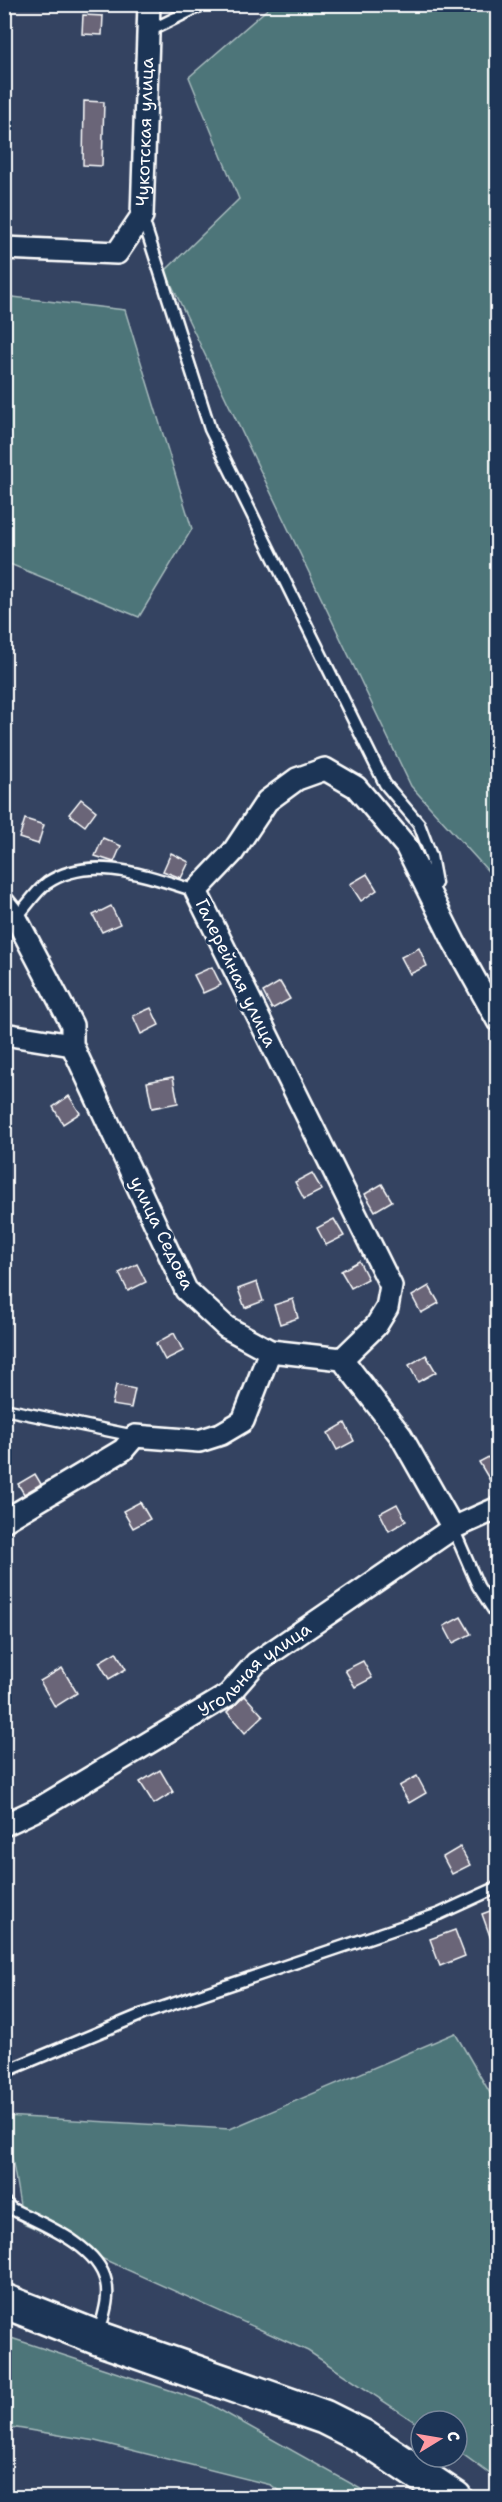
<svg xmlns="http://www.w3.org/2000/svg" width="502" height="2502" font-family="'Shantell Sans',sans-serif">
	<rect width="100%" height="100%" fill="#344361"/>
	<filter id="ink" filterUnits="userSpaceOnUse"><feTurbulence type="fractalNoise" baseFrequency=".0167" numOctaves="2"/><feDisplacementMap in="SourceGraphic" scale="12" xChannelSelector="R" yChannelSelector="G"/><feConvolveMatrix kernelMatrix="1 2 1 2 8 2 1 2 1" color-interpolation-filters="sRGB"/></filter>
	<g filter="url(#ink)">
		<!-- green -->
		<g fill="#4d7579" stroke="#a6babc" stroke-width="1.5">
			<path d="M272,5H497V881L411,786L165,271L239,199L189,77Z"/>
			<path d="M4,296L125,310L192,529L139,617L5,562Z"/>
			<path d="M455,2033L497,2105V2479L457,2450V2421H421V2426L308,2351L23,2223L5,2116L230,2129Z"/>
			<path d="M5,2336L206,2402L375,2497H287L271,2485L95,2441L5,2426Z"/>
		</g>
		<!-- building -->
		<g fill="#6a6578" stroke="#fff" stroke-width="1.5">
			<path d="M83,15L103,16L102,35L82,34Z"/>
			<path d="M84,101L104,102L102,166L83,165Z"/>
			<path d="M81,799L96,811L85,826L69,814Z"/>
			<path d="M25,819L44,825L38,844L19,838Z"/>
			<path d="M103,838L121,846L114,862L95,856Z"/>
			<path d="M171,853L189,862L181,878L163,871Z"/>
			<path d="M367,874L377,890L361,901L350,884Z"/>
			<path d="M111,906L120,924L102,932L93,915Z"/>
			<path d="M419,948L427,966L410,974L401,957Z"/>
			<path d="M212,967L221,985L203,993L194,975Z"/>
			<path d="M280,982L290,999L272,1009L263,992Z"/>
			<path d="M151,1008L159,1025L141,1034L133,1016Z"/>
			<path d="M173,1077L178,1103L152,1108L147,1082Z"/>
			<path d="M69,1096L80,1113L63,1124L53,1107Z"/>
			<path d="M312,1173L322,1190L304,1199L295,1182Z"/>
			<path d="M382,1184L392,1201L375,1211L365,1194Z"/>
			<path d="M334,1219L344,1236L326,1245L317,1228Z"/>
			<path d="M359,1261L368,1279L351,1288L341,1271Z"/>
			<path d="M137,1264L146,1282L128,1291L119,1273Z"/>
			<path d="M257,1282L263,1301L245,1308L238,1289Z"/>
			<path d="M429,1286L439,1303L421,1313L412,1296Z"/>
			<path d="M293,1299L298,1318L280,1324L274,1305Z"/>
			<path d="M174,1333L183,1351L165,1360L156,1343Z"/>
			<path d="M426,1355L436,1372L418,1382L409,1365Z"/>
			<path d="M116,1385L135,1389L131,1408L112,1405Z"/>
			<path d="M345,1423L354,1441L337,1450L328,1433Z"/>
			<path d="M498,1452V1494L479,1462Z"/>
			<path d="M35,1474L41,1484L24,1494L18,1484Z"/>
			<path d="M140,1502L150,1519L133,1528L123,1511Z"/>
			<path d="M397,1504L406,1521L389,1531L380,1513Z"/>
			<path d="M461,1617L471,1634L453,1643L444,1626Z"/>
			<path d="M116,1652L126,1669L109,1679L99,1662Z"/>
			<path d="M363,1661L372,1678L355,1687L345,1670Z"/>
			<path d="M62,1668L77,1693L55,1707L40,1681Z"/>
			<path d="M245,1696L263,1716L245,1733L227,1712Z"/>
			<path d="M160,1770L173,1792L154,1804L140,1782Z"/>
			<path d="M417,1776L426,1793L409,1803L399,1786Z"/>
			<path d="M460,1847L470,1865L452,1874L443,1857Z"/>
			<path d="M498,1908V1953H496L482,1914Z"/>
			<path d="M455,1930L465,1956L440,1966L430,1939Z"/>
		</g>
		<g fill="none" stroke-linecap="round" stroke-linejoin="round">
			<!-- lane casing -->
			<g stroke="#fff" stroke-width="15">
				<g id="lane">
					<path d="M149,31L204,4"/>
					<path d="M142,216L210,429L385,784L419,824L431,856L436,883L431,891"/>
					<path d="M16,918C26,907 36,891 47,883C91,853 150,877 196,891"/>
					<path d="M4,1409L135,1436"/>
					<path d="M453,1528L478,1586L498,1617"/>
					<path d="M4,2072L143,2014L439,1914L498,1887"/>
					<path d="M4,2202L12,2209C42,2224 98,2245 106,2282C110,2298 103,2317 99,2333"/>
				</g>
			</g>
			<!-- street casing -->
			<g stroke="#fff" stroke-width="26">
				<g id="street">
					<path id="s1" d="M4,248L117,253L142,216L149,4"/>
					<path d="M4,903L16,918L72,1025V1045L186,1290L226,1327L270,1351L342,1359L401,1436L453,1528"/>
					<path d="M4,1034L72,1045"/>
					<path d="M342,1359L376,1326L387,1308L391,1286L196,891L233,852L267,801L297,779L325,769L356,787L406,846L454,942L498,1021"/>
					<path d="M4,1521L123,1450L135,1436L199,1441L221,1434L243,1421L270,1351"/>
					<path id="s2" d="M4,1825L40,1808L228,1695L256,1663L453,1528L498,1508"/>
				</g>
			</g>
			<!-- primary casing -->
			<g stroke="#fff" stroke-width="38">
				<path id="primary" d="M4,2301L98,2338L324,2417L362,2436L455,2498"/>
			</g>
			<!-- lane -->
			<use href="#lane" stroke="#1d3557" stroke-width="10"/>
			<!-- street -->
			<use href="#street" stroke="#1d3557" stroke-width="21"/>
			<!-- primary -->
			<use href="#primary" stroke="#1d3557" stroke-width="33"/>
		</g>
	</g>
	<g text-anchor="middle" stroke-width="6" stroke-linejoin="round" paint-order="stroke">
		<!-- street labels -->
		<g font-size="18" fill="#fff" stroke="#1d3557">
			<text dy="6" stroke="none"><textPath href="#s1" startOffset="242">Чукотская улица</textPath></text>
			<text transform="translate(236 973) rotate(64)" y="6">Галерейная улица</text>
			<text transform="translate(162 1233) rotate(64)" y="6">улица Седова</text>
			<text dy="6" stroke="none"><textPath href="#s2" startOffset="296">Угольная улица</textPath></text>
		</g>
	</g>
	<!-- margin -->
	<rect width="502" height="2502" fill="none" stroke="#1d3557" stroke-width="24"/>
	<rect x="12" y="12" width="478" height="2478" fill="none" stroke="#fff" stroke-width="2" filter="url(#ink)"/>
	<!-- north arrow -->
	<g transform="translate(439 2439) rotate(79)"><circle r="28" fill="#1d3557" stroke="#77869a" stroke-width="1.5"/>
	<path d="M0-4.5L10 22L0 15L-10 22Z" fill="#ff9aa2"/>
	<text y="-9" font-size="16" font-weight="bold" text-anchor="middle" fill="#ffffff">С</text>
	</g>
</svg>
